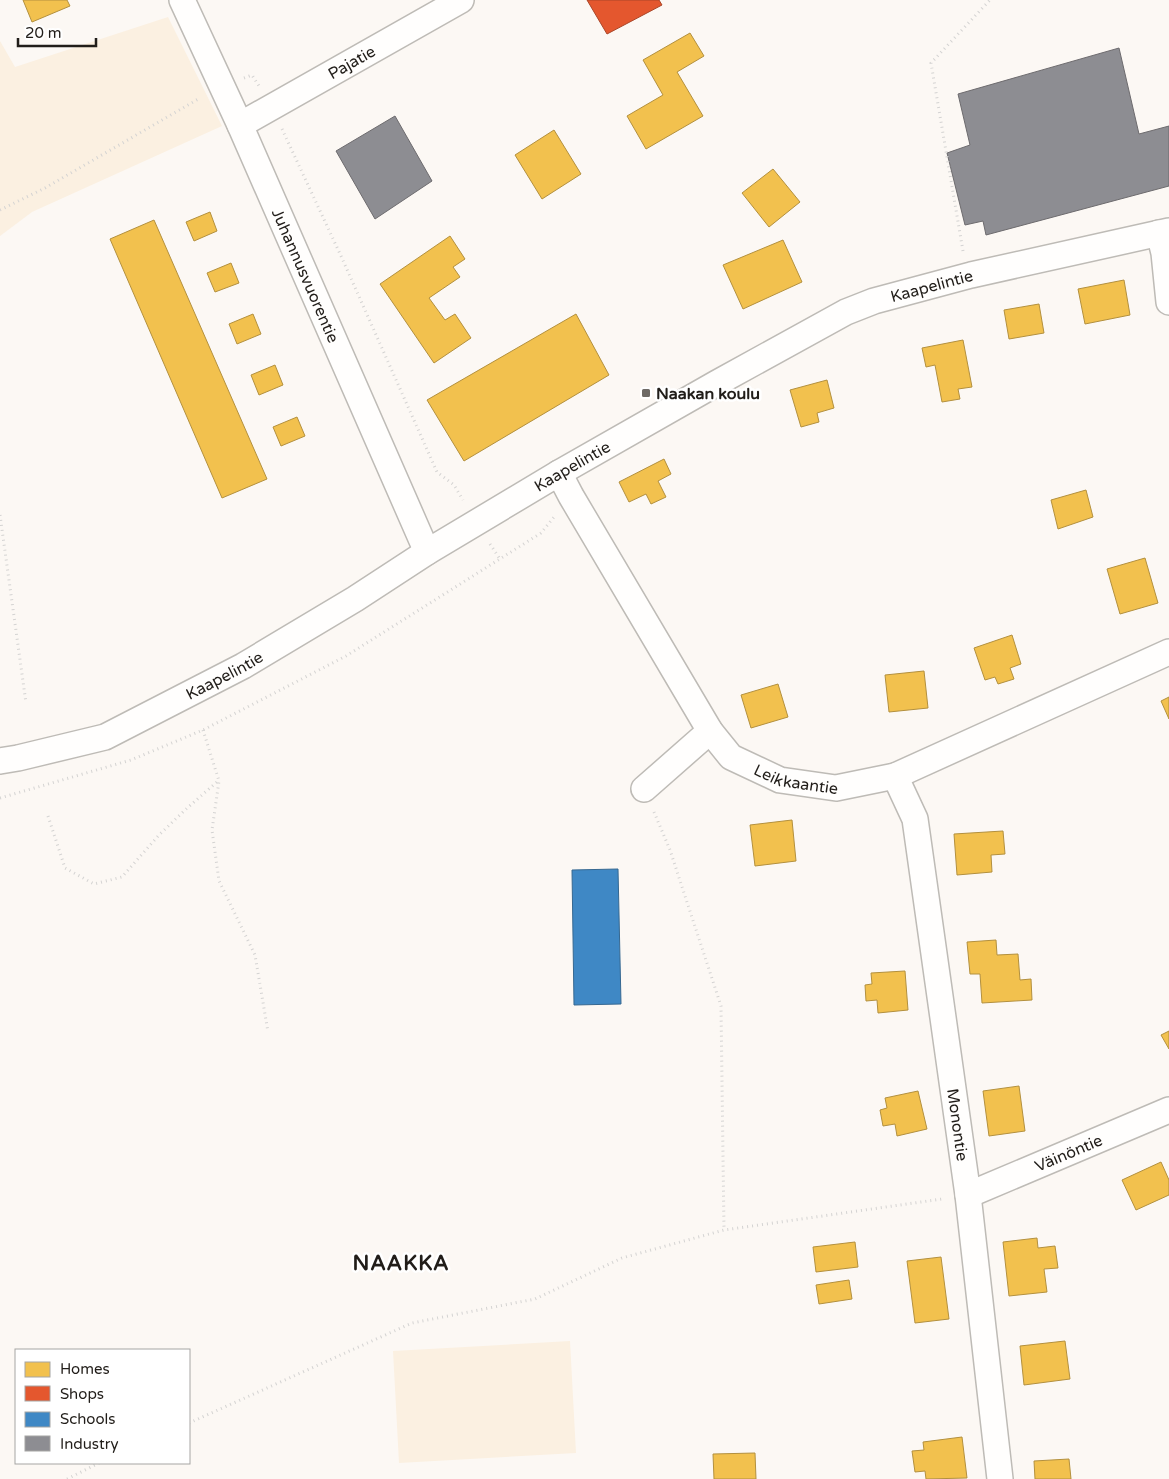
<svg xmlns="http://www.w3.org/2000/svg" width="1169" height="1479" font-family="'Varela Round',sans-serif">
	<rect width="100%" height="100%" fill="#fcf8f4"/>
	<!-- green -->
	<g fill="#fbf0e1">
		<path d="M168,17L222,126L32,212L0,236V41L15,67Z"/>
		<path d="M570,1341L576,1453L399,1463L393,1351Z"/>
	</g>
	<!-- homes -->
	<g fill="#f2c14e" stroke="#b3903e">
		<path d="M23,0H67L70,6L32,22Z"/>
		<path d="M690,33L704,56L677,72L703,116L646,149L627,116L663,95L643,60Z"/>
		<path d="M554,130L581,174L542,199L515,155Z"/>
		<path d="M773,169L800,202L769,227L742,193Z"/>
		<path d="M210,212L217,231L194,241L186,222Z"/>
		<path d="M154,220L267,479L222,498L110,239Z"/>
		<path d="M450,236L465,259L453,267L460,277L429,298L445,320L455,314L471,338L434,363L380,284Z"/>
		<path d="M783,240L802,282L743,309L723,265Z"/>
		<path d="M231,263L239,283L215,292L207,273Z"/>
		<path d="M1124,280L1130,315L1085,324L1078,289Z"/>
		<path d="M1039,304L1044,333L1009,339L1004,310Z"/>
		<path d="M253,314L261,334L237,344L229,324Z"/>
		<path d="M576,314L609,375L464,461L427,400Z"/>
		<path d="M963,340L972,387L958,389L960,399L942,402L935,365L926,367L922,348Z"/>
		<path d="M275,365L283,385L259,395L251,375Z"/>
		<path d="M827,380L834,408L817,413L819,422L801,427L790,390Z"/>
		<path d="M297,417L305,436L281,446L273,427Z"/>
		<path d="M664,459L671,474L658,481L666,497L651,504L646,494L629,502L619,482Z"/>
		<path d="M1086,490L1093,517L1058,529L1051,500Z"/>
		<path d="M1145,558L1158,603L1120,614L1107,569Z"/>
		<path d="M1012,635L1021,664L1010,668L1014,679L998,684L995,677L985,680L974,648Z"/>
		<path d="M924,671L928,708L889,712L885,675Z"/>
		<path d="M778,684L788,717L751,728L741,695Z"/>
		<path d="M1169,697V719L1161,701Z"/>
		<path d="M792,820L796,861L755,866L750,825Z"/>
		<path d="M1003,831L1005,854L991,855L992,872L957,875L954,834Z"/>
		<path d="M996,940L997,955L1018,954L1020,980L1031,979L1032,1000L982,1003L980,974H970L967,942Z"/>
		<path d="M905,971L908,1010L878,1013L877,1000L866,1001L865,985L872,984L871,973Z"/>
		<path d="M1169,1031V1049L1161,1035Z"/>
		<path d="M1019,1086L1025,1131L989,1136L983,1091Z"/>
		<path d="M918,1091L927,1129L897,1136L895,1124L883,1126L880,1110L887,1108L885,1098Z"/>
		<path d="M1161,1162L1169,1180V1195L1136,1210L1122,1180Z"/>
		<path d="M1037,1238L1038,1248L1055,1246L1058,1268L1044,1269L1047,1292L1009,1296L1003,1242Z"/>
		<path d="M855,1242L858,1267L816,1272L813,1247Z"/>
		<path d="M941,1257L949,1319L915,1323L907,1261Z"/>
		<path d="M849,1280L852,1299L819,1304L816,1285Z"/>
		<path d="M1065,1341L1070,1379L1024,1385L1020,1346Z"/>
		<path d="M962,1437L967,1478L926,1479L925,1471L915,1472L912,1451L924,1450L923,1442Z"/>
		<path d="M755,1453L756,1479H714L713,1454Z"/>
		<path d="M1069,1459L1071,1479H1035L1034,1461Z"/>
	</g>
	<!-- shops -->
	<path fill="#e4572e" stroke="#aa4628" d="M587,0H659L662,5L607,34Z"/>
	<!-- schools -->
	<path fill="#3f88c5" stroke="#366891" d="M618,869L621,1004L574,1005L572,870Z"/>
	<!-- industry -->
	<g fill="#8d8d92" stroke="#6d6b6e">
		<path d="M1119,48L1139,134L1169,126V186L986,235L983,221L965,225L947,153L970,145L958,94Z"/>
		<path d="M395,116L432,181L375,219L336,151Z"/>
	</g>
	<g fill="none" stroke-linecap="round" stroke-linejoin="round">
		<!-- minor casing -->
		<g stroke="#bebbb6" stroke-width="28">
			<g id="minor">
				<path id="s1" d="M182,0L240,125L427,552"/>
				<path id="s2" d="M240,125L461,0"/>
				<path d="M1159,233L1164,253L1169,302"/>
				<path id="s3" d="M559,473L571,496L710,731L731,757L780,780L836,788L895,776L1169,652"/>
				<path id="s4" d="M0,761L18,758L105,737L243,666L355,599L427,552L559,473L717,383L846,312L874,301L971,275L1169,231"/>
				<path id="s5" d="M895,776L915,819L968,1195L1000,1479"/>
				<path d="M644,789L710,731"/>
				<path id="s6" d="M968,1195L1169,1110"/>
			</g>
		</g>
		<!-- path -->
		<g stroke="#d4d3d2" stroke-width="3" stroke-dasharray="1 4" stroke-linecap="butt">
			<path d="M244,78L252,75L259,86"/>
			<path d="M282,129L341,256L437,472L454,485L463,500"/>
			<path d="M0,210L45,188L200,98"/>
			<path d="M963,251L931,63L990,0"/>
			<path d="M0,515L26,703"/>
			<path d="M490,544L500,559"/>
			<path d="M203,730L219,781L212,830L219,881L255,955L268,1032"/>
			<path d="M0,798L131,760L203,730L346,656L541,533L554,517"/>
			<path d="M654,812L670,850L721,1006L724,1230"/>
			<path d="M48,816L65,868L94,884L122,877L159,835L185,810L218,781"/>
			<path d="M189,1423L412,1323L535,1299L622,1258L724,1230L942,1199"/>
			<path d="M67,1479L99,1463"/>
		</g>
		<!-- minor -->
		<use href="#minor" stroke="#fffefd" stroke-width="25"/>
	</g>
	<!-- markers -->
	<rect fill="#6e6a66" stroke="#fff" stroke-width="2" x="641" y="388" width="10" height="10" rx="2.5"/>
	<g text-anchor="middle" stroke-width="5" stroke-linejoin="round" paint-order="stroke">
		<!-- street labels -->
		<g font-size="16" fill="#211d19" stroke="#fff">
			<text dy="6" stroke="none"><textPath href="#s2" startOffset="128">Pajatie</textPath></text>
			<text dy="6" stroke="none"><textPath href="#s1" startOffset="302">Juhannusvuorentie</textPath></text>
			<text dy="6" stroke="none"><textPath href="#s4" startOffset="1052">Kaapelintie</textPath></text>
			<text dy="6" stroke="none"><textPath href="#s4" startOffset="648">Kaapelintie</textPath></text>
			<text dy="6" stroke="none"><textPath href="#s4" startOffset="242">Kaapelintie</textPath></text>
			<text dy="6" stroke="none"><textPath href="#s3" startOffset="402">Leikkaantie</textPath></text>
			<text dy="6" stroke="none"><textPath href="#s5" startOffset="356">Monontie</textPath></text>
			<text dy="6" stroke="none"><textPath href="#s6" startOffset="109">Väinöntie</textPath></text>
		</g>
		<!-- poi labels -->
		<g font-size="16" font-weight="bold" fill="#211d19" stroke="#fff" text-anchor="start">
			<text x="656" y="399">Naakan koulu</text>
		</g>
		<!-- district labels -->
		<g font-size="21" font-weight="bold" letter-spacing="1" fill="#211d19" stroke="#fff">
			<text x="401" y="1270">NAAKKA</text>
		</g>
	</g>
	<!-- legend -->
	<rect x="15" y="1349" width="175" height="115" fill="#ffffff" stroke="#a6a5a3"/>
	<rect x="25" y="1362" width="25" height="15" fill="#f2c14e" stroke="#a6a5a3"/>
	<text x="60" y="1374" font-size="15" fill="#211d19">Homes</text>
	<rect x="25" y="1386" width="25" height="15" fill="#e4572e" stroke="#a6a5a3"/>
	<text x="60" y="1399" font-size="15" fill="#211d19">Shops</text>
	<rect x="25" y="1412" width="25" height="15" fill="#3f88c5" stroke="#a6a5a3"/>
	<text x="60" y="1424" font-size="15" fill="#211d19">Schools</text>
	<rect x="25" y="1436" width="25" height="15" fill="#8d8d92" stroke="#a6a5a3"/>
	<text x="60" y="1449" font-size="15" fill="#211d19">Industry</text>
	<!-- scale -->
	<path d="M18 38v8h78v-8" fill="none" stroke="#211d19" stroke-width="2.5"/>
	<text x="25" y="38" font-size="15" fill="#211d19" stroke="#ffffff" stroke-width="4" paint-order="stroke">20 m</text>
</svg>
